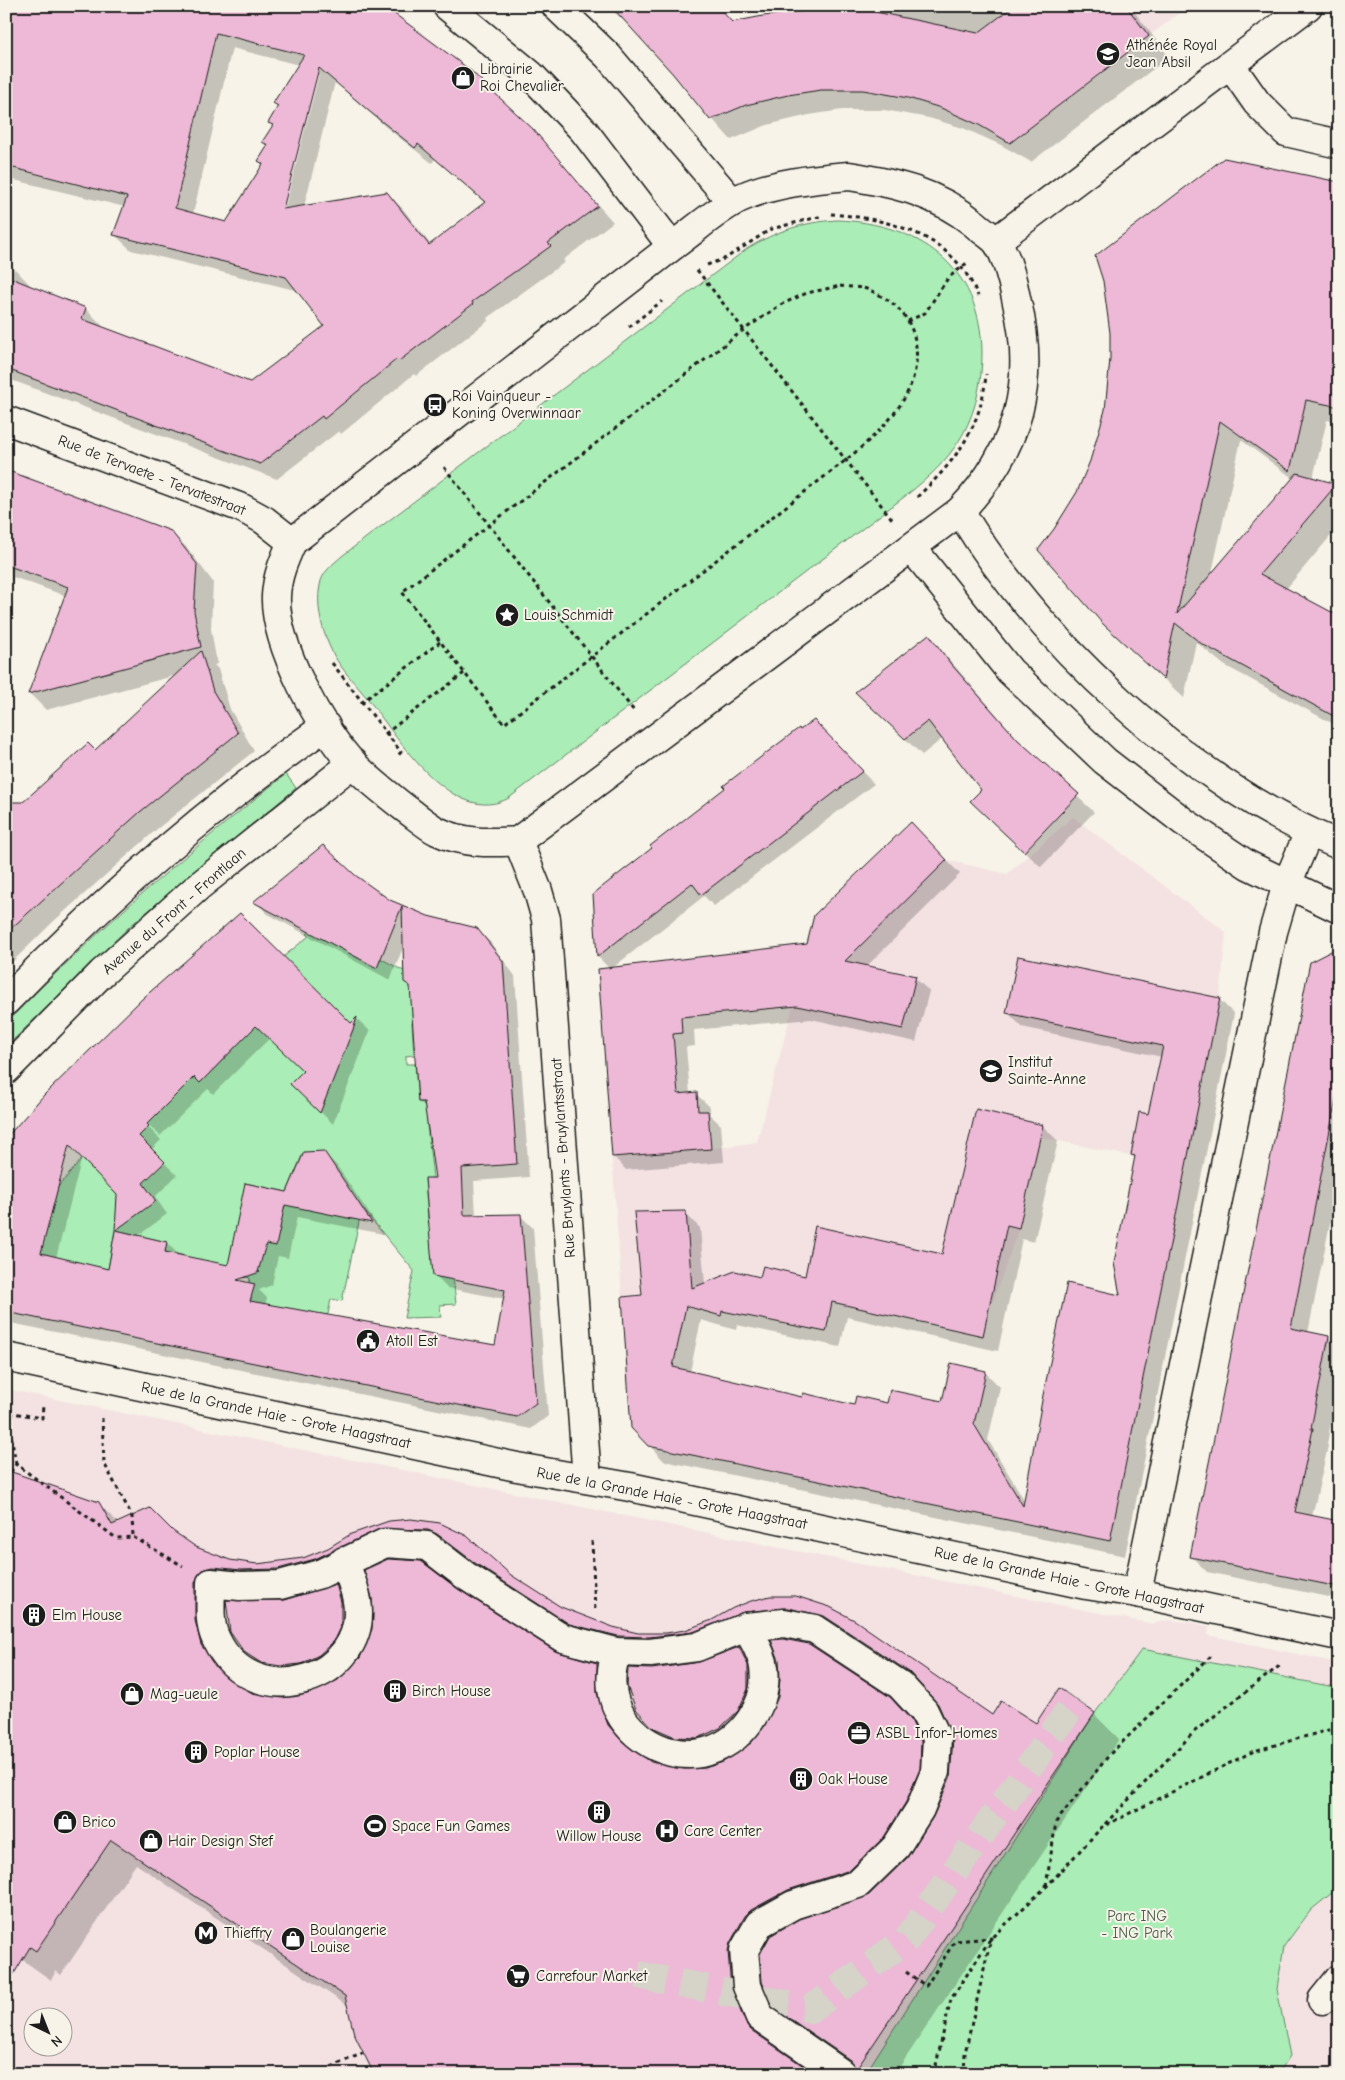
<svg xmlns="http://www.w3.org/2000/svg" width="1345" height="2080" font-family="'Comic Neue',sans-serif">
	<rect width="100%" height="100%" fill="#f7f3e8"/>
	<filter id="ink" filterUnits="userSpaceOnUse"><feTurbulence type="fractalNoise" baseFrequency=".02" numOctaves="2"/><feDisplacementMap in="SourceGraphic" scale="10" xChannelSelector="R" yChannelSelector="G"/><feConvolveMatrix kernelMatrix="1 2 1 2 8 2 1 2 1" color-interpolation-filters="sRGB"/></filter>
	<g filter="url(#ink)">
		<!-- built -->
		<g fill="#f4e2e3" fill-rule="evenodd">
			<path d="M1052,6H1188L1103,72Z"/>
			<path d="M1073,817L1226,932L1220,998L1186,1168L1040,1137L1019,1228L987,1318L944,1309L939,1326L832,1303L826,1332L722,1310L721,1316L649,1294L622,1297L612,1157L703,1150L757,1142L818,911L911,822L947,860L1007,874Z"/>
			<path d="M6,1389L1153,1624L1168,1620L1187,1622L1209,1626L1208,1635L1339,1663V2074H6ZM32,2018H62V2048H32Z"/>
		</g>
		<!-- green -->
		<g fill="#abedb6" stroke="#648469" fill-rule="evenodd">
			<path d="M837,220C918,223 981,266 982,352C982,382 976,413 960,439C946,462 928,478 908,494L509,798C454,828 398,739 371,703C357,685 337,666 329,645C321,627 316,604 320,585C322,572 333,564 342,556L748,248C777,231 803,222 837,220Z"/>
			<path d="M286,774L296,788L130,926L6,1047V1023C93,933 188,852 286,774Z"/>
			<path d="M314,928L360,949L356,957L372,966L378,957L433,987L434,1020L412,1023L414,1055L406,1056V1064H415L418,1102H424L425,1108L433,1107L427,1125L433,1178L425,1179L428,1221L453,1276L456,1304L440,1305L441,1317L404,1318L414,1271L362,1208L342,1301L331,1299L328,1314L318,1322L250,1301L252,1297L247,1295L250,1278L180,1264L182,1255L165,1252L167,1242L115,1230L108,1269L72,1262L37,1264L58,1187L82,1159L94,1171L165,1162L139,1136L149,1126L140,1117L178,1093L194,1077L213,1070L244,1038L283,957L309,936L307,934ZM322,1152L285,1205L245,1183L287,1192L303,1153Z"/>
			<path d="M1142,1649L1339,1688V1891L1332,1893L1311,1910L1284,1946L1277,1989L1290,2056L1278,2074H865L1095,1713Z"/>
		</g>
		<!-- shadow -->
		<g fill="#0003" fill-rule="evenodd">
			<path d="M6,6H380L532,130L613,222L563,260L565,262L487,318L488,321L416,376L414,374L341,434L339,431L277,479L6,378V267L16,270L32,287L86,309L102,325L101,327L250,384L326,326L299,291L131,250L115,235L125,207L6,178ZM232,48L299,65L274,103L279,108L270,123L274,127L264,141L269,146L264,165L226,223L193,214ZM319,74L283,215H281L315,78ZM335,82L387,128L432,163L435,159L485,203L431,245L403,209L387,193L304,207Z"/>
			<path d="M607,6H716L784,77L767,6H1130L1169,57L1031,162L1001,145L963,128L929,118L884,110H842L809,115L767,125L731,140L630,26Z"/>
			<path d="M1339,71V100L1332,77Z"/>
			<path d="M1339,226V423L1327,420L1313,478L1339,488V526L1286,589L1339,617V727L1224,665L1196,642L1184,698L1104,623L1040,550ZM1241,440L1294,479L1211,577Z"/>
			<path d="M6,471L171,532L188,549L213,582L211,629L217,664L214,665L218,669L230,709L254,751L157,829L54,921L6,968V803H23L95,752L177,675L46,710L30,694L66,596L13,577L6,597Z"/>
			<path d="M929,636L1027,750L1094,812L1041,867L989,818L983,790L943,738L922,755L873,708Z"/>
			<path d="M801,732L826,734L874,784L714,906L704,896L611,969L808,946L924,837L960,874L866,967L915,978L929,991L916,1042L811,1019L694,1030L695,1046L686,1047L690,1094H696L710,1107V1115L721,1125L724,1162L626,1170L613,1156L610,969L598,957L594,894Z"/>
			<path d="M354,876L389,901L427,918L477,929L490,942L515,976L529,1177L474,1181L476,1216L520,1215L533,1228L548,1416L531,1429L6,1322V1140L143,1000L351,1025L357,1019L370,1031L333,1124L292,1084L305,1071L270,1038L213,1094L208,1089L160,1136L143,1119L141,1120L161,1140L151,1150L177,1175L155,1197L167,1214L138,1236L167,1243L180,1256L229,1267L324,1153L337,1166L383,1234L297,1217L288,1258L278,1256L272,1285L259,1290L267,1298L265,1305L496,1346L505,1299L447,1288L434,1275L437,1179L426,1108L419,1101L411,988L405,982L404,945L390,980L268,914L255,902ZM82,1157L118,1194L116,1231L109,1270L56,1258Z"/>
			<path d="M1339,955V1178L1308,1333L1329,1337L1339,1347V1380L1327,1444L1328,1446L1312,1517L1339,1523V1599L1207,1572L1191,1556Z"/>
			<path d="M1219,999L1234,1014L1125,1556L664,1461L649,1445L643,1296L685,1213L700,1228L705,1284L761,1279L806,1277L943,1255L1043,1126L1058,1141L1034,1242L1022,1239L998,1351L847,1317L840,1347L737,1325L736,1330L701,1320L690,1372L803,1398L855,1406L943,1403L985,1372L1000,1387L988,1440L1025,1501L1122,1296L1136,1159L1132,1155L1149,1116L1162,1057L1022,1027L1007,1012Z"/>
			<path d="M98,1503L119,1524L174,1534L195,1548L230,1561L257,1566L303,1559L389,1522L440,1524L511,1576L561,1608L612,1628L638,1634H666L686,1631L713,1621L733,1609L796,1597L992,1716L1036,1725L1094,1714L1119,1739L895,2074H860L799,2031L774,2006L762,1957L755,1967L757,2018L767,2043L348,2006L136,1864L61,1975L56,1971L51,1980L17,1956ZM404,1553L463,1558L596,1648L675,1662L714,1657L700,1664L652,1670L628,1683L632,1698L644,1718L668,1742L699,1760L722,1761L730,1758L724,1763L706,1769L684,1771L651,1763L633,1751L621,1719L622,1689L597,1664L554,1652L457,1590L389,1560ZM366,1571L374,1598L373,1629L364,1650L365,1627L359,1609L336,1585ZM229,1594H304L281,1602L245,1651L269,1675L305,1690L324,1687L308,1696L282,1699L252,1694L236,1684L226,1671L223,1599ZM838,1627H842L915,1674L913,1676ZM770,1636L850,1640L930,1693L939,1703L954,1738L951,1778L944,1793L946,1767L936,1746L889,1698L771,1716V1690L763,1672L739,1648Z"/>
		</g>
		<!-- building -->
		<g fill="#edb9d6" stroke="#1c1c1c" fill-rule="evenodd">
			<path d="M6,6H384L470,70L533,129L598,206L548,243L551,246L472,302L473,304L399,361L397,359L324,419L322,416L260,464L12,371L6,372V276L86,308L82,319L250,382L324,326L286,277L113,235L127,197L6,166ZM216,33L304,55L273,103L278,106L268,123L273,125L262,142L268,145L258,161L263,164L226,222L175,208ZM319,68L370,112L415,148L418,144L485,202L429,245L387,192L283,209Z"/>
			<path d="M611,6H717L732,22L763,16L816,10H866L978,33L1014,6H1126L1149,36L1010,143L979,125L941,108L908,98L863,90H821L788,95L746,105L710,120L673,74Z"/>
			<path d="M1224,158L1339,182V407L1306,400L1290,471L1220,421L1177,614L1297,473L1337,484L1260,574L1339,616V719L1202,644L1175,623L1163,679L1103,624L1038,550L1054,529L1077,492L1090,461L1105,410L1110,359V333L1103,281L1095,256Z"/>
			<path d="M6,470L171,531L197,564L194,611L201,647L28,694L68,587L6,565Z"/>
			<path d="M929,634L950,663L1018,740L1079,794L1024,852L970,801L981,790L928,721L905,739L855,692Z"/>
			<path d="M201,651L213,691L238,733L140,812L6,933V802H23L88,743L95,750Z"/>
			<path d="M814,720L863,771L701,895L692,883L597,957L593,894L652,848L650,846L725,788L723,786L799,728L800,730Z"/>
			<path d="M911,822L947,860L845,961L916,976L903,1029L797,1006L681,1017L682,1033L673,1034L678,1094L697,1092L698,1111H708L711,1149L612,1157L598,969L807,944L814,915Z"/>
			<path d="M323,845L355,875L390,900L428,916L477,928L503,961L517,1164L462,1168L464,1215L521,1214L536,1403L517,1417L6,1312V1138L44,1095L142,999L240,913L351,1023L357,1017L354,1027L320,1113L290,1084L303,1071L256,1026L200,1083L194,1077L147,1124L149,1126L139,1136L165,1162L143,1183L156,1201L116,1230L167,1242L165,1252L228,1265L245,1183L287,1192L304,1152L324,1151L372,1223L285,1205L276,1246L266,1244L258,1272H260L237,1280L255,1284L250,1301L495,1345L505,1290L433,1276L425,1178H435L424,1102H418L410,986L404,982L402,906L377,968L253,902ZM69,1145L117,1195L115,1231L108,1269L41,1253Z"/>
			<path d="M1339,947V1084L1291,1328L1329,1336L1311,1429H1313L1295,1512L1339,1521V1587L1190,1557L1310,962Z"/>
			<path d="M1018,956L1220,998L1110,1541L648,1446L631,1428L622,1297L642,1295L634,1212L686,1211L692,1288L735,1271L760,1277L763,1266L805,1276L815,1226L942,1254L976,1109L1043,1125L1019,1228L1007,1225L983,1336L832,1302L826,1332L722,1311L721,1316L686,1306L673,1367L802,1397L803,1393L854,1405L856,1396L887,1403L890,1390L942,1401L951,1363L986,1371L974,1424L1023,1506L1043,1395L1067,1283L1120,1295L1114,1263L1135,1156L1131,1155L1139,1112L1148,1114L1163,1046L1006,1013Z"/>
			<path d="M6,1470L99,1502L112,1525L150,1508L173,1531L196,1547L230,1560L257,1564L303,1558L328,1548L351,1534L389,1521L411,1519L440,1523L467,1536L511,1575L561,1607L613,1627L638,1633H666L685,1630L712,1620L733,1608L751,1601L770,1596H796L830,1607L856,1621L992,1715L1001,1701L1036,1723L1059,1688L1095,1713L856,2070L850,2060L773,2007L762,1982L760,1954L770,1936L799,1919L869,1895L907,1858L933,1817L950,1778L953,1738L938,1704L909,1672L824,1616L787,1608L744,1612L693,1632L649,1637L618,1636L569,1624L475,1563L437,1534L428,1530L379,1529L315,1559L278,1569L241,1570L213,1567L204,1569L198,1575L195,1583V1620L201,1645L225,1676L252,1693L282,1698L307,1694L338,1680L360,1658L372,1629V1598L364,1570L388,1559L421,1561L458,1589L555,1651L597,1663V1693L608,1725L622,1741L651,1762L684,1769L705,1768L723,1762L751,1743L764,1727L778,1697L780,1679L779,1660L771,1640L783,1639L809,1644L890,1697L911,1720L921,1741L920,1769L906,1802L884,1837L850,1870L788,1890L751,1910L745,1916L730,1943L728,1951L731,1988L746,2024L751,2030L815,2074H374L354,2034L345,1996L111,1840L36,1951L30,1947L6,1987Z"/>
			<path d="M336,1584L341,1602V1625L333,1642L319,1655L301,1664L281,1666L261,1663L244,1652L230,1632L226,1600H284Z"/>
			<path d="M739,1647L748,1665V1689L738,1711L720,1728L698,1738L675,1737L652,1727L636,1709L627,1686L628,1668L652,1669L699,1662Z"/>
		</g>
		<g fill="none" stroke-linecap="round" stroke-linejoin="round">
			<!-- minor-tunnel -->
			<path stroke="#d6d3c9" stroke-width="28" stroke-dasharray="28 14" stroke-linecap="butt" d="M638,1975L811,2009L907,1939L1077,1699"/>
			<!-- minor casing -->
			<g stroke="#1c1c1c" stroke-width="31">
				<g id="minor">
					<path d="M447,6L531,75L584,131L664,236L674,245"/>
					<path d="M556,6L608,56L732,202"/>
					<path d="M1231,66L1257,103L1286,132L1339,144"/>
					<path d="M849,176C898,184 935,192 975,224C981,230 990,235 996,241C1006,254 1013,282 1016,298C1037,382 1019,449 960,511L518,841C490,843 464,844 437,831C426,825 416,816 406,809C388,795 370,781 354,765C321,731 274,644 276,596C277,576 284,560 292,542L674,245C695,230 716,210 740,198C773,183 813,179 849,176Z"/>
					<path d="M996,241L1308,6"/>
					<path d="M6,420L242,508L264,520L292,542"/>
					<path d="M960,511C1042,646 1192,784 1339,845"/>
					<path d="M912,548L1010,671L1105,761L1184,822L1248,865L1339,909"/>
					<path d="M518,841L538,891L546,919L587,1479"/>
					<path d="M6,1001C104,900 211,806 326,726"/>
					<path d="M6,1070L102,973L199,886L353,763"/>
					<path d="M6,1357L517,1467L630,1487L1086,1585L1137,1593L1339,1636"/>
					<path d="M344,1561C349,1574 355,1587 357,1601C370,1679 253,1718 216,1639C208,1622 211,1602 211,1583L240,1586L280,1585L320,1574L385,1543L427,1546L466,1576L563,1638L616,1652L650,1653L697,1647L746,1627L784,1623L815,1629L900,1685L924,1711L937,1738L935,1772L920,1809L896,1847L858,1884L793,1905L759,1924L744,1950L747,1986L760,2017L841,2073"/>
					<path d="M1137,1593L1273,932L1287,884L1309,832"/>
					<path d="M616,1652C613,1664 610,1676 612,1689C617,1731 661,1760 701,1753C742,1745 772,1702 763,1662C759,1649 753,1638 746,1627"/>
					<path d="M1322,2000L1339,1979"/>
				</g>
			</g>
			<!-- path -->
			<g stroke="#1c1c1c" stroke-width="3" stroke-dasharray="4 4" stroke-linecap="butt">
				<path d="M507,6L512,11"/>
				<path d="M831,214C890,219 953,234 978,296"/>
				<path d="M707,265L726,258L771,229L822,216"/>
				<path d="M697,270L892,519"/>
				<path d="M840,286C848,287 856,287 863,288C869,289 875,293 881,296C919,316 925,359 906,395C891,423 869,441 846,460L504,724L402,592L745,329L782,304L807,293Z"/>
				<path d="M908,321L925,313L948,278L967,263"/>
				<path d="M629,327L662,301"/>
				<path d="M444,467L634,711"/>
				<path d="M917,497C955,462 982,427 986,374"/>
				<path d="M332,663L401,752L397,757"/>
				<path d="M361,703L440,642"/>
				<path d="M385,734L464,673"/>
				<path d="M102,1418L104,1463L132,1516L133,1537"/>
				<path d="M16,1464L10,1428L13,1413L42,1418L43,1405"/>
				<path d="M6,1479L16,1464L116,1538L133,1537L183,1566"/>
				<path d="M592,1541L595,1612"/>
				<path d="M1105,1824L1195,1731L1282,1664"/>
				<path d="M1046,1886L1056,1822L1110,1754L1212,1655"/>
				<path d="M906,1972L926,1986L955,1941L991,1938L965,2053L964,2074"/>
				<path d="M331,2067L363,2053"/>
				<path d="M934,2074L951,1999L991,1938L1046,1887L1102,1827L1254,1751L1339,1727"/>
			</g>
			<!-- minor -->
			<use href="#minor" stroke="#f7f3e8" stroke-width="28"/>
		</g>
	</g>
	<!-- icons -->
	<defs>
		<g id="school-disc" transform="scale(1.25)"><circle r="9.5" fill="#1c1c1c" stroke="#f7f3e8"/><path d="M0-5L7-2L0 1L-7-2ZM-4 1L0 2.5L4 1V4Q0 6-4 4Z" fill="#fff"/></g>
		<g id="shop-disc" transform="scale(1.25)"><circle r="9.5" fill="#1c1c1c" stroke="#f7f3e8"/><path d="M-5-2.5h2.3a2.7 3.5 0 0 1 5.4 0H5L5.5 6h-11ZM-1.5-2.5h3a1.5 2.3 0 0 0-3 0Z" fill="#fff"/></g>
		<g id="bus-disc" transform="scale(1.25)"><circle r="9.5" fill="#1c1c1c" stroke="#f7f3e8"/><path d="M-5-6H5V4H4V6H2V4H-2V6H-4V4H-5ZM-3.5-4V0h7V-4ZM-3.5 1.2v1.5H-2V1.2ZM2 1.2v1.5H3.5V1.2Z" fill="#fff"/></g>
		<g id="sight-disc" transform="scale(1.25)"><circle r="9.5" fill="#1c1c1c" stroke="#f7f3e8"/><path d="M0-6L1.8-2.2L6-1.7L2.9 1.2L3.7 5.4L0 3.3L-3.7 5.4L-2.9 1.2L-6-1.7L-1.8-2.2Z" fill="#fff"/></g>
		<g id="civic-disc" transform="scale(1.25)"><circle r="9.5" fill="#1c1c1c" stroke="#f7f3e8"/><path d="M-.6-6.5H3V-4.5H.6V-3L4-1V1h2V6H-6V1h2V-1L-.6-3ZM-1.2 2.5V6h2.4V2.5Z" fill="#fff"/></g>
		<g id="building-disc" transform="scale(1.25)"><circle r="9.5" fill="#1c1c1c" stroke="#f7f3e8"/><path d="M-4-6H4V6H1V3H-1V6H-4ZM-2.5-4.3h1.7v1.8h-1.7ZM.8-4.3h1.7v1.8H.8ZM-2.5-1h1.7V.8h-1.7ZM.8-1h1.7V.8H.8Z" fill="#fff"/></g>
		<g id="office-disc" transform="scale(1.25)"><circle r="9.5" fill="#1c1c1c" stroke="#f7f3e8"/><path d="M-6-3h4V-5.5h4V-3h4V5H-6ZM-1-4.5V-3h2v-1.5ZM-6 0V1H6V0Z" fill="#fff"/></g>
		<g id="stadium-disc" transform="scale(1.25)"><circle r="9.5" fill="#1c1c1c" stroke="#f7f3e8"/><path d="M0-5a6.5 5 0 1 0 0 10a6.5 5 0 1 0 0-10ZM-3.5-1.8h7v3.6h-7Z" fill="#fff"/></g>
		<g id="hospital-disc" transform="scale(1.25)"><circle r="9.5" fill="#1c1c1c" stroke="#f7f3e8"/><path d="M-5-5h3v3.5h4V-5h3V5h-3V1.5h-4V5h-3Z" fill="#fff"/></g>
		<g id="metro-disc" transform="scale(1.25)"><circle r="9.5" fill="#1c1c1c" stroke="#f7f3e8"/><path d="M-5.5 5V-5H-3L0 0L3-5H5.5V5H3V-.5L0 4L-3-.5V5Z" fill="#fff"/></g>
		<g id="supermarket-disc" transform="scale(1.25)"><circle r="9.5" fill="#1c1c1c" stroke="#f7f3e8"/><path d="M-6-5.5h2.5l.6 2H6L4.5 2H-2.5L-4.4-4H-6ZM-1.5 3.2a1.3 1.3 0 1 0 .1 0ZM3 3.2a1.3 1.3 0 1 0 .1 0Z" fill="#fff"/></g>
	</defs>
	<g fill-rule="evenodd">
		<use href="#school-disc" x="1108" y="54"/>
		<use href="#shop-disc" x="463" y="78"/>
		<use href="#bus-disc" x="435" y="405"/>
		<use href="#sight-disc" x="507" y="615"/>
		<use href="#school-disc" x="991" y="1071"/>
		<use href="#civic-disc" x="368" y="1341"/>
		<use href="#building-disc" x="34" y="1615"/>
		<use href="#building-disc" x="395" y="1691"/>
		<use href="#shop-disc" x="132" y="1694"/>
		<use href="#office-disc" x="859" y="1733"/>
		<use href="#building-disc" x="196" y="1752"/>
		<use href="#building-disc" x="801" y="1779"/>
		<use href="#building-disc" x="599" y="1812"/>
		<use href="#shop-disc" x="65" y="1822"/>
		<use href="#stadium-disc" x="375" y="1826"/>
		<use href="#hospital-disc" x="667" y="1831"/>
		<use href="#shop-disc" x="151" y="1841"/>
		<use href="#metro-disc" x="206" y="1933"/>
		<use href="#shop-disc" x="293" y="1939"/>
		<use href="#supermarket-disc" x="518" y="1976"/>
	</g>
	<g text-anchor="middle" stroke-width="4" stroke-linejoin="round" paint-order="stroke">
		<!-- poi labels -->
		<g font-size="15" fill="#1c1c1c" stroke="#f7f3e8" text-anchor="start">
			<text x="1126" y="50">Athénée Royal<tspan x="1126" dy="17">Jean Absil</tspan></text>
			<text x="480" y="74">Librairie<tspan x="480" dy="17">Roi Chevalier</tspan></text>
			<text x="452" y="401">Roi Vainqueur -<tspan x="452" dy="17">Koning Overwinnaar</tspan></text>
			<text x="524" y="620">Louis Schmidt</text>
			<text x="1008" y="1067">Institut<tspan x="1008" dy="17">Sainte-Anne</tspan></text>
			<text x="386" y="1346">Atoll Est</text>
			<text x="52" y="1620">Elm House</text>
			<text x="412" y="1696">Birch House</text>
			<text x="150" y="1699">Mag-ueule</text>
			<text x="876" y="1738">ASBL Infor-Homes</text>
			<text x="214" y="1757">Poplar House</text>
			<text x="818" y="1784">Oak House</text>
			<text x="82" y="1827">Brico</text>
			<text x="392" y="1831">Space Fun Games</text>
			<text x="684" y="1836">Care Center</text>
			<text x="599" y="1841" text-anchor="middle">Willow House</text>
			<text x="168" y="1846">Hair Design Stef</text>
			<text x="310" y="1935">Boulangerie<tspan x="310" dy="17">Louise</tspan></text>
			<text x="224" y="1938">Thieffry</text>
			<text x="536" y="1981">Carrefour Market</text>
		</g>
		<!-- street labels -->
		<g font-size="15" fill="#1c1c1c" stroke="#f7f3e8">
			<text transform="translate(152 475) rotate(21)" y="5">Rue de Tervaete - Tervatestraat</text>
			<text transform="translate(174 911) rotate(-41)" y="5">Avenue du Front - Frontlaan</text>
			<text transform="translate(563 1158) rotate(-94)" y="5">Rue Bruylants - Bruylantsstraat</text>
			<text transform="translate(276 1415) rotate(12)" y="5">Rue de la Grande Haie - Grote Haagstraat</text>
			<text transform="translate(672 1498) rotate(11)" y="5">Rue de la Grande Haie - Grote Haagstraat</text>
			<text transform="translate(1069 1580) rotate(12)" y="5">Rue de la Grande Haie - Grote Haagstraat</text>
		</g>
		<!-- park labels -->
		<g font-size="15" fill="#475b4a" stroke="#f7f3e8">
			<text x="1137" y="1921">Parc ING<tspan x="1137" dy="17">- ING Park</tspan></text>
		</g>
	</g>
	<!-- margin -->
	<rect width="1345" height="2080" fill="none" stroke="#f7f3e8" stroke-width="25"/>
	<rect x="12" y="12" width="1320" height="2055" fill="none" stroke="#1c1c1c" stroke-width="2" filter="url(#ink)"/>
	<!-- north arrow -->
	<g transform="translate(48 2032) rotate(137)"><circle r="24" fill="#f7f3e8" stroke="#9f9d96"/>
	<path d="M0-4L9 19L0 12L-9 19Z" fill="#1c1c1c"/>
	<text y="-8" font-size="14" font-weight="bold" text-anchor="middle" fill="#1c1c1c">N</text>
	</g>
</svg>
